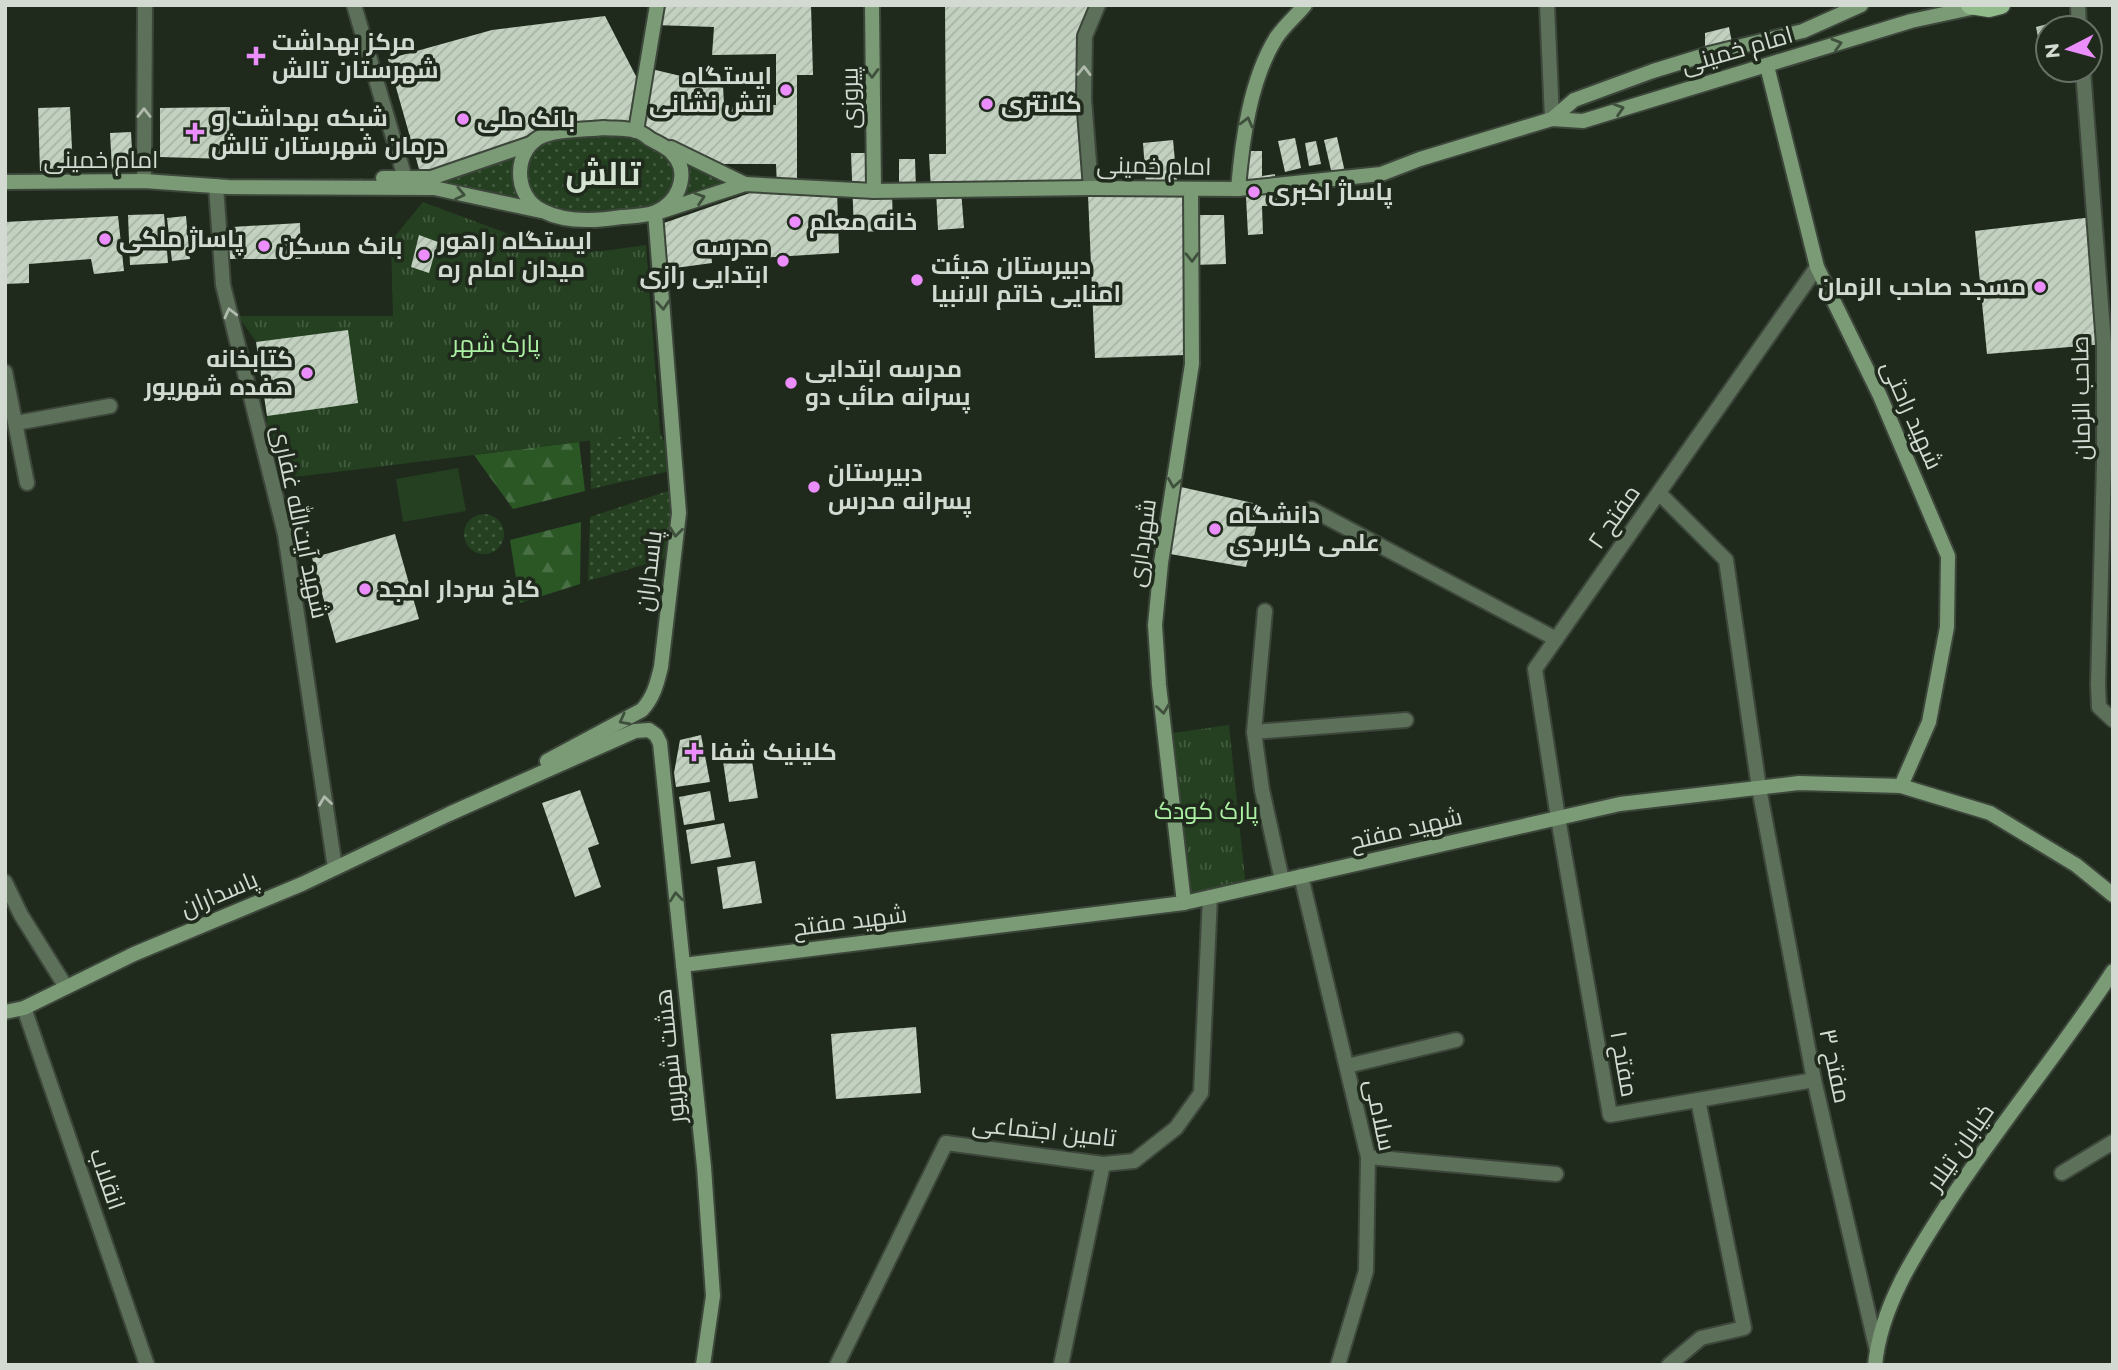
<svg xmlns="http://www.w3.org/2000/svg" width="2118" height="1370" font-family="Montserrat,Cairo,sans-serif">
	<defs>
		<pattern id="grass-dots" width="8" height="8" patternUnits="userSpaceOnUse" patternTransform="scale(1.75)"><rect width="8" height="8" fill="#244020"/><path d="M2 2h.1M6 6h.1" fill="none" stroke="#435b3f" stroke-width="1.8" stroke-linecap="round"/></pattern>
		<pattern id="forest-firs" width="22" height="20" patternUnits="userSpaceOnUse" patternTransform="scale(1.75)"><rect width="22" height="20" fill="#2b5725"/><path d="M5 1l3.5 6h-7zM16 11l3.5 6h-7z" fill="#496f44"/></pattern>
		<pattern id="park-tufts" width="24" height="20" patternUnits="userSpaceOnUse" patternTransform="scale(1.75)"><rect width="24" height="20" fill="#244020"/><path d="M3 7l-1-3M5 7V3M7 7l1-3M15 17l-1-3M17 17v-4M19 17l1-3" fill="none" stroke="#435b3f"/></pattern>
		<pattern id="building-hatch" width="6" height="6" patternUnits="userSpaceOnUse" patternTransform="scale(1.75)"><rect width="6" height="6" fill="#c2d1c0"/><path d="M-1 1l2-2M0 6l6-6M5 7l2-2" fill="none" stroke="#a8b4a6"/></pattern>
	</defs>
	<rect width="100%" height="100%" fill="#1f2a1d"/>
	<!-- grass -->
	<g fill="url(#grass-dots)">
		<path d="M633,130L744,184L656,213L581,219L434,188L196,184L258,179L431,178L546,136Z"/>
		<path d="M660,432L675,470L591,489L590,440Z"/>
		<path d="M677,488L678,513L664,559L588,581L590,517Z"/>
		<circle cx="484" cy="534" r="20"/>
	</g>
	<!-- forest -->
	<g fill="url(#forest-firs)">
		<path d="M579,442L585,491L513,509L474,455Z"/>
		<path d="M581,522L580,584L520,603L510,540Z"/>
	</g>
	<!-- park -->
	<g fill="url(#park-tufts)">
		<path d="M423,202L549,249L572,252L603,251L646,245L660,432L263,481L267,416L256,342L238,316H393L391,241Z"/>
		<path d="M1229,725L1246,888L1184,902L1166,734Z"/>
	</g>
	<!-- pitch -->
	<path fill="#244020" d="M458,468L466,511L403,522L396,479Z"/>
	<!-- building -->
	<g fill="url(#building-hatch)">
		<path d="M657,5H811L813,75H797V187L837,189L839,253L757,258L756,249L711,252L712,263L668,269L664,223L750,193L749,184L777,186L776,164H724L725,174L637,131L647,68L723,86L724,104L776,105V54L712,55L714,27L654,25Z"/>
		<path d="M945,5H1092L1088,182L961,190L964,228L938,230L936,190H931L929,154H946Z"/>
		<path d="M605,16L641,86L634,129L604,128L530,144L433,169H419L388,59L492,30Z"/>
		<path d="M2051,23L2052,28H2048V56L2042,57L2036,27Z"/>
		<path d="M1729,27L1733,48L1705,54V33Z"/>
		<path d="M70,107L73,170L40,171L38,108Z"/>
		<path d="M230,107L228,159L160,157V108Z"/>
		<path d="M131,132L133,169H112L110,133Z"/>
		<path d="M1337,137L1347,181L1334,183L1324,140Z"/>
		<path d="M1295,138L1301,168L1285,172L1278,141Z"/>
		<path d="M1173,140L1177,182L1146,184L1143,143Z"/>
		<path d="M1316,141L1321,164L1309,166L1305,143Z"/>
		<path d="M1247,151H1262V176L1275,174L1277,206H1262L1263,234L1248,235L1245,178Z"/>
		<path d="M851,153H873V192L892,191L893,231L854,232Z"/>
		<path d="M899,159H915L916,190L899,191Z"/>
		<path d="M1185,189V355L1095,358L1088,195Z"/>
		<path d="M164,214L168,263L130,265L128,215Z"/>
		<path d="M1193,215H1224L1226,264L1193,265Z"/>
		<path d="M118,216L124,271L94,274L91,259L29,264V283L5,284V222Z"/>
		<path d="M186,216L190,259L172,261L167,218Z"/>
		<path d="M2093,217L2104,344L1987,354L1975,231Z"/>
		<path d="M300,223L301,259H228L224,233L232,227Z"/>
		<path d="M419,235L438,242L429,273L411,267Z"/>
		<path d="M348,330L358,403L267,416L256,342Z"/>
		<path d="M1181,487L1262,505L1246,567L1170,554Z"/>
		<path d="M395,534L419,619L336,643L312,558Z"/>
		<path d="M701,735L710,782L676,787L674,773L680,740Z"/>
		<path d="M750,749L758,798L729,802L722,754Z"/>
		<path d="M580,790L599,844L588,848L601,887L575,897L542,803Z"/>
		<path d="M710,791L715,820L684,825L679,797Z"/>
		<path d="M724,823L731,857L691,864L686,830Z"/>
		<path d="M755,861L762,903L723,909L717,867Z"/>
		<path d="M916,1027L921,1093L836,1099L831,1034Z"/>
	</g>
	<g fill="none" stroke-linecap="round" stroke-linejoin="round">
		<!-- street casing -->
		<g stroke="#3c463a" stroke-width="18">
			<g id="street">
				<path d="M354,5L405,178"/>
				<path d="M1547,5L1552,119"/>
				<path d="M2078,5L2079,28"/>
				<path d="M2083,70L2104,344V464L2098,684L2099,707L2113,720"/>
				<path d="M144,181L145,5"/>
				<path d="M216,186L223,285L285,534L335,868"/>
				<path d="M1091,188L1084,99L1085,36L1098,5"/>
				<path d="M5,372L27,483"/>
				<path d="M16,423L110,406"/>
				<path d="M1659,493L1726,560L1759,788L1814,1080L1877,1351"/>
				<path d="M1311,509L1556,639"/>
				<path d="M1265,611L1254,732L1262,790L1282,880"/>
				<path d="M1254,732L1406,720"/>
				<path d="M1301,876L1368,1157L1366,1271L1338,1365"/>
				<path d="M5,882L21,915L66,987"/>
				<path d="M24,1008L147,1365"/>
				<path d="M1347,1066L1456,1040"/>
				<path d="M1814,1080L1610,1115L1558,818L1535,669L1817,267"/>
				<path d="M1368,1157L1556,1174"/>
				<path d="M2062,1173L2113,1142"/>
				<path d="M837,1365L946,1143L1103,1164L1134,1161L1176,1128L1201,1093L1210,897"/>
				<path d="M1061,1365L1103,1164"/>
				<path d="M1669,1365L1701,1338L1744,1328L1698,1100"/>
			</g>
		</g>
		<!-- secondary casing -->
		<g stroke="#3c463a" stroke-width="18">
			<g id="secondary">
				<path d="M872,5L874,191"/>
				<path d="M1767,66L1817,267L1880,396L1948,556L1947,627L1929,722L1901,786"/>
				<path d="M1552,119L1574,100L1653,71L1705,55L1803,31L1861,5"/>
				<path d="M604,128C614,129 626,128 636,131C641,132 646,136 650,139C657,143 667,147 672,153C689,170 681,196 663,208C651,216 636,216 622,217C597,221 566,223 543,211C512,197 512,147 545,135C563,129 585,130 604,128Z"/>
				<path d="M636,131L657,5"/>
				<path d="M671,148L745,184"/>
				<path d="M383,178H431L530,144"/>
				<path d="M5,182L144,181L228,187L434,188L541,211"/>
				<path d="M1238,189C1242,141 1250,80 1276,38C1284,26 1296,16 1305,5"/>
				<path d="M656,213L745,184L874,191L1091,188L1238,189L1381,174L1420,159L1552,119L1583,121L1911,21L1976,7"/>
				<path d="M547,761L642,710C654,697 657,683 661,667L679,513L655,213"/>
				<path d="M1184,903L1159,685L1155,625L1161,563L1192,364L1191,189"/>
				<path d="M683,965L1184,903L1620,804L1799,783L1901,786L1990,813L2076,865L2113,895"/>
				<path d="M5,1012L24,1008L134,954L302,884L449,814L635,731L649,730L656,735L660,743L704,1167L713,1296L703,1365"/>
				<path d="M1875,1365C1881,1303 1919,1248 1952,1197C2003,1120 2062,1049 2113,971"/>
			</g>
		</g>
		<!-- primary casing -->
		<g stroke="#3c463a" stroke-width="21">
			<path id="primary" d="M1970,5L1989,8L2001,5"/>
		</g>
		<!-- street -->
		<use href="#street" stroke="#5d705a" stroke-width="14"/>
		<!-- secondary -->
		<use href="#secondary" stroke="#7b9a76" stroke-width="14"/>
		<!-- primary -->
		<use href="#primary" stroke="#92bb8c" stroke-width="18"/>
	</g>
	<!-- one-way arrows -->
	<defs><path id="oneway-chevron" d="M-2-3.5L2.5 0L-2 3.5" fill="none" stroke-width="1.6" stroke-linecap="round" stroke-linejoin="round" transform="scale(1.75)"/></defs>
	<g stroke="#3f513c">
		<use href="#oneway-chevron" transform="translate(1837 44) rotate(-17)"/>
		<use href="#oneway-chevron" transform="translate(872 73) rotate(89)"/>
		<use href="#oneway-chevron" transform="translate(1619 109) rotate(-18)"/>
		<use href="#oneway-chevron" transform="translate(1247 122) rotate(-75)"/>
		<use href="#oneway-chevron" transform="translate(460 194) rotate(12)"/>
		<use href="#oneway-chevron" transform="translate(700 198) rotate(-18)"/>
		<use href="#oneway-chevron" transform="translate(1192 257) rotate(89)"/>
		<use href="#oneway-chevron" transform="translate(663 305) rotate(86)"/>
		<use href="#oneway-chevron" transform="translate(1174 483) rotate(99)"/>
		<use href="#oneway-chevron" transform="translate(676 532) rotate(97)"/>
		<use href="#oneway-chevron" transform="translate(1163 709) rotate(82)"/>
		<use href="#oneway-chevron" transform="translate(624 720) rotate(152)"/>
		<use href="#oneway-chevron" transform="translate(676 897) rotate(-96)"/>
	</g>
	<g stroke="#b0baad">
		<use href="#oneway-chevron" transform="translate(1084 71) rotate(-89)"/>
		<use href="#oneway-chevron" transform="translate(144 113) rotate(-90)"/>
		<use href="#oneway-chevron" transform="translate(230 313) rotate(-104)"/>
		<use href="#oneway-chevron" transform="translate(325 801) rotate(-98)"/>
	</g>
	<!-- markers -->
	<g fill="#eb8dfb" stroke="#1f2a1d" stroke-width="2.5">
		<path d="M252.5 45.5h7v7h7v7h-7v7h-7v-7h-7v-7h7z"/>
		<circle cx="786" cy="90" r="7"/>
		<circle cx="987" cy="104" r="7"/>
		<circle cx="463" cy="119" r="7"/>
		<path d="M191.5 121.5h7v7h7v7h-7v7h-7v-7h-7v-7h7z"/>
		<circle cx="1254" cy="192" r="7"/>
		<circle cx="795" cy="222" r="7"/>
		<circle cx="105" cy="239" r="7"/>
		<circle cx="264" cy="246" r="7"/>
		<circle cx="424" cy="255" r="7"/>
		<circle cx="783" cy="261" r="7"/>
		<circle cx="917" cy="280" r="7"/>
		<circle cx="2040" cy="287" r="7"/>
		<circle cx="307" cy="373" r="7"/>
		<circle cx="791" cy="383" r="7"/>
		<circle cx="814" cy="487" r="7"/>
		<circle cx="1215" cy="529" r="7"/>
		<circle cx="365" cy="589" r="7"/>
		<path d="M690.5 741.5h7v7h7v7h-7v7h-7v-7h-7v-7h7z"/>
	</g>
	<g text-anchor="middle" stroke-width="7" stroke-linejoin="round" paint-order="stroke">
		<!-- poi labels -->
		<g font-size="24" font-weight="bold" fill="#d3dad1" stroke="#1f2a1d" text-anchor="start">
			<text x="272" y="50">مرکز بهداشت<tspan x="272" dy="28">شهرستان تالش</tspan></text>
			<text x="772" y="84" text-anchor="end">ایستگاه<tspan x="772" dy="28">اتش نشانی</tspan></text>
			<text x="1001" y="112">کلانتری</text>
			<text x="211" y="126">شبکه بهداشت و<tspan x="211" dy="28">درمان شهرستان تالش</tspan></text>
			<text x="477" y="127">بانک ملی</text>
			<text x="1268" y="200">پاساژ اکبری</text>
			<text x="809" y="230">خانه معلم</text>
			<text x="119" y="247">پاساژ ملکی</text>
			<text x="438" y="249">ایستگاه راهور<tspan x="438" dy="28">میدان امام ره</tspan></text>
			<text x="278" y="254">بانک مسکن</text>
			<text x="769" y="255" text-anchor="end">مدرسه<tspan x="769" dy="28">ابتدایی رازی</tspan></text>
			<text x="931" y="274">دبیرستان هیئت<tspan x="931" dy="28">امنایی خاتم الانبیا</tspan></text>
			<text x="2026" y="295" text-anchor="end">مسجد صاحب الزمان</text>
			<text x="293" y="367" text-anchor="end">کتابخانه<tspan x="293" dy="28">هفده شهریور</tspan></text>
			<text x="805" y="377">مدرسه ابتدایی<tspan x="805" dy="28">پسرانه صائب دو</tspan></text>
			<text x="828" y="481">دبیرستان<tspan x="828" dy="28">پسرانه مدرس</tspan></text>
			<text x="1229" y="523">دانشگاه<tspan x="1229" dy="28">علمی کاربردی</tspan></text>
			<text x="379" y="597">کاخ سردار امجد</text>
			<text x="710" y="760">کلینیک شفا</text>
		</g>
		<!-- street labels -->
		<g font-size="24" fill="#d3dad1" stroke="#1f2a1d">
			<text transform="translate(1737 50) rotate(-16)" y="8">امام خمینی</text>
			<text transform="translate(850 98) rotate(-91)" y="8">پیروزی</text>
			<text x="101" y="168">امام خمینی</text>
			<text transform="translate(1154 166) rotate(1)" y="8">امام خمینی</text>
			<text transform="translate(2081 398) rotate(-91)" y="8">صاحب الزمان</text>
			<text transform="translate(1912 415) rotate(66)" y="8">شهید راحتی</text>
			<text transform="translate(1614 517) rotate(-55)" y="8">مفتح ۲</text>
			<text transform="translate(300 522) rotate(78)" y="8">شهید آیت‌الله غفاری</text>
			<text transform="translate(1142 543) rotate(-82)" y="8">شهرداری</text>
			<text transform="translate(649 571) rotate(-83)" y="8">پاسداران</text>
			<text transform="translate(1406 829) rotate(-13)" y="8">شهید مفتح</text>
			<text transform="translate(219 894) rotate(-23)" y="8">پاسداران</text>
			<text transform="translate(850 921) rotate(-7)" y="8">شهید مفتح</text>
			<text transform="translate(670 1056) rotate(-96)" y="8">هشت شهریور</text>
			<text transform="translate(1624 1064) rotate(80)" y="8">مفتح ۱</text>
			<text transform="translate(1835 1066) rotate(78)" y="8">مفتح ۳</text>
			<text transform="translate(1380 1115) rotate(78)" y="8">سلامی</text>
			<text transform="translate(1044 1131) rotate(6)" y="8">تامین اجتماعی</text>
			<text transform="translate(1960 1147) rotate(-55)" y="8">خیابان تیلار</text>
			<text transform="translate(107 1179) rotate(71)" y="8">انقلاب</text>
		</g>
		<!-- park labels -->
		<g font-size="24" fill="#acf0a3" stroke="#1f2a1d">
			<text x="496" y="352">پارک شهر</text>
			<text x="1206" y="819">پارک کودک</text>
		</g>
		<!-- district labels -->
		<g font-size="32" font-weight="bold" fill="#d5e4d3" stroke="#1f2a1d">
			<text x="603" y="185">تالش</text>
		</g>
	</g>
	<!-- border -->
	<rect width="2118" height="1370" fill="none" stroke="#d3dad1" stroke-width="14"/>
	<!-- north arrow -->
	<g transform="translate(2069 49) rotate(264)"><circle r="33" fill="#1f2a1d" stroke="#677065" stroke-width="2"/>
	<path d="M0-5L12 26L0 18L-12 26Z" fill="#eb8dfb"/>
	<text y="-10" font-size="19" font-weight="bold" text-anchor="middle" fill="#d3dad1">N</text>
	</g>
</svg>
